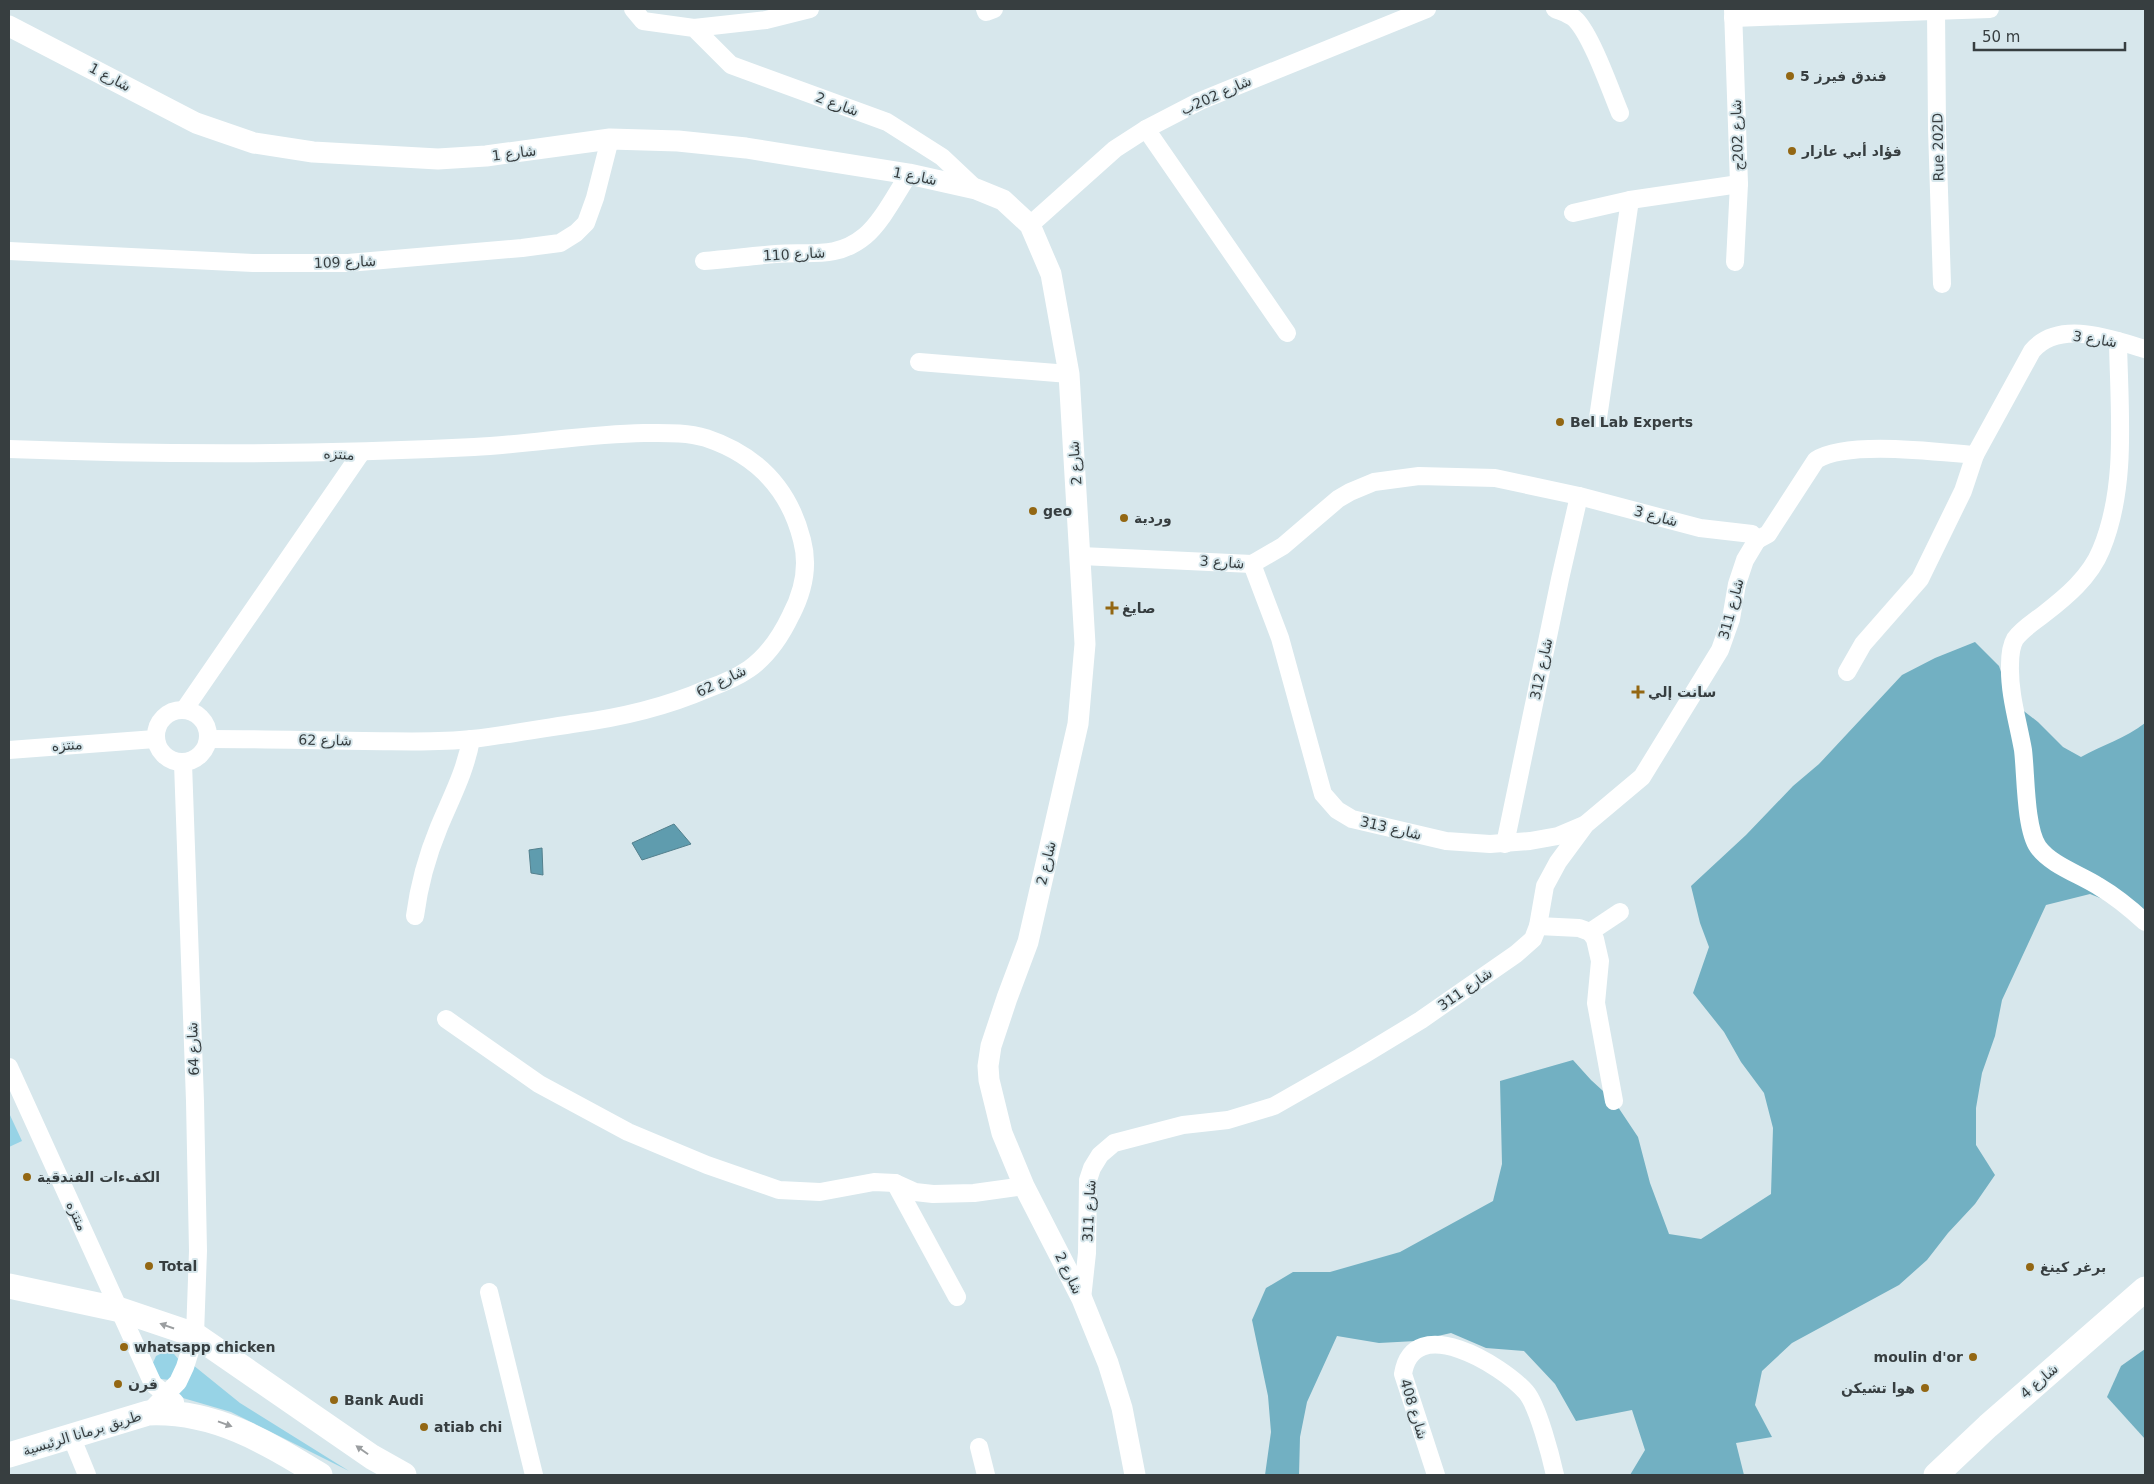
<svg xmlns="http://www.w3.org/2000/svg" width="2154" height="1484" font-family="'DejaVu Sans',Vazirmatn,sans-serif">
	<rect width="100%" height="100%" fill="#d7e7ec"/>
	<!-- green -->
	<g fill="#97d3e6">
		<path d="M9,1113L22,1141L9,1147Z"/>
		<path d="M164,1352L174,1354L180,1361L170,1380L161,1379L152,1365L156,1356Z"/>
		<path d="M193,1365L240,1403L349,1471L231,1412L176,1396Z"/>
	</g>
	<!-- forest -->
	<g fill="#72b0c2">
		<path d="M1975,642L1999,666L2011,701L2038,722L2063,747L2081,757C2102,745 2126,738 2145,723V931L2128,909L2090,894L2046,905L2002,1000L1995,1036L1982,1073L1976,1108V1145L1995,1175L1975,1204L1948,1233L1927,1260L1899,1285L1792,1343L1762,1371L1755,1405L1772,1437L1736,1443L1744,1475H1630L1645,1450L1632,1410L1576,1421L1555,1384L1524,1351L1486,1348L1451,1333L1416,1341L1379,1343L1337,1336L1307,1402L1300,1437L1299,1475H1265L1271,1432L1268,1396L1252,1320L1266,1288L1293,1272H1330L1400,1252L1493,1201L1502,1164L1500,1081L1573,1060L1591,1080L1614,1101L1638,1137L1650,1183L1669,1234L1701,1239L1771,1194L1773,1128L1764,1093L1741,1062L1724,1032L1693,993L1709,947L1700,923L1691,886L1746,835L1793,786L1819,764L1902,675L1935,658Z"/>
		<path d="M2145,1349V1439L2107,1397L2121,1366Z"/>
	</g>
	<!-- water -->
	<g fill="#5f9cae" stroke="#53808d">
		<path d="M674,824L691,844L642,860L632,843Z"/>
		<path d="M542,848L543,875L531,873L529,850Z"/>
	</g>
	<g fill="none" stroke-linecap="round" stroke-linejoin="round">
		<!-- minor -->
		<g stroke="#fff" stroke-width="18">
			<path d="M633,9L643,21L694,28L731,65L887,122L942,157L976,189"/>
			<path d="M985,9L986,12L994,9"/>
			<path d="M1555,9C1562,12 1570,14 1576,20C1592,37 1610,89 1620,113"/>
			<path d="M1733,9L1739,184L1735,262"/>
			<path d="M1936,9L1937,129L1942,284"/>
			<path d="M1733,18L1990,9"/>
			<path d="M694,28L766,20L810,9"/>
			<path d="M1146,129L1287,333"/>
			<path d="M1573,213L1630,200L1739,184"/>
			<path d="M1030,225L1115,149L1146,129L1200,101L1427,9"/>
			<path d="M9,251L253,263H348L522,248L560,243L576,233L586,223L595,198L610,139"/>
			<path d="M704,261C728,259 752,256 776,254C809,251 836,260 865,236C882,222 897,192 909,174"/>
			<path d="M2118,341C2119,409 2128,486 2101,550C2090,577 2066,597 2044,614C2034,622 2022,629 2015,639C2011,646 2010,657 2010,665C2009,693 2018,722 2023,750C2026,774 2025,828 2038,847C2051,865 2079,874 2098,886C2115,896 2131,909 2145,922"/>
			<path d="M919,362L1069,374"/>
			<path d="M1598,418L1630,200"/>
			<path d="M9,449C164,455 320,455 474,447C531,444 587,434 644,433C665,433 686,432 706,438C757,455 789,488 802,540C809,566 803,592 791,615C781,636 769,655 749,669C736,678 721,684 707,689C663,708 619,718 572,724C539,729 506,735 472,739C437,743 400,741 364,741C312,740 260,739 209,739"/>
			<path d="M1757,540L1768,534L1816,460C1847,440 1937,452 1975,455L2032,351C2059,319 2111,339 2145,349"/>
			<path d="M1081,556L1252,564L1283,546L1338,499L1350,492L1374,482L1419,476L1495,478L1579,496L1700,528L1752,534L1757,540"/>
			<path d="M1252,564L1280,638L1323,794L1337,810L1352,819L1446,841L1490,844L1530,841L1558,836L1584,825"/>
			<path d="M1847,672L1863,644L1920,579L1963,491L1975,455"/>
			<circle cx="182" cy="736" r="26"/>
			<path d="M184,710L361,453"/>
			<path d="M9,750L155,739"/>
			<path d="M1505,844L1560,579L1579,496"/>
			<path d="M415,916C419,885 427,856 439,827C451,798 466,770 471,739"/>
			<path d="M1538,926L1579,928L1590,932"/>
			<path d="M1590,932L1595,939L1600,961L1596,1003L1614,1101"/>
			<path d="M1590,932L1620,912"/>
			<path d="M446,1019L539,1084L628,1132L707,1165L779,1190L820,1192L874,1182L895,1183L915,1192L933,1194L974,1193L1024,1186"/>
			<path d="M9,1067L153,1384L175,1402"/>
			<path d="M895,1183L957,1297"/>
			<path d="M489,1292L534,1475"/>
			<path d="M1082,1299L1087,1253L1088,1180L1092,1168L1100,1155L1114,1143L1183,1125L1228,1120L1274,1106L1360,1057L1421,1020L1516,954L1533,939L1538,926L1545,886L1558,862L1586,824L1642,777L1720,650L1731,619L1737,584L1745,560L1757,540"/>
			<path d="M148,1413L178,1382L185,1367L195,1335L198,1251L195,1101L183,763"/>
			<path d="M71,1436L87,1475"/>
			<path d="M979,1447L986,1475"/>
			<path d="M1436,1475L1403,1374C1413,1311 1502,1365 1526,1392C1538,1406 1551,1457 1555,1475"/>
		</g>
		<!-- tertiary -->
		<path stroke="#fff" stroke-width="21" d="M9,26L196,123L254,143L313,152L438,159L486,156L610,139L678,141L746,148L909,174L976,189L1003,200L1030,225L1051,274L1069,374L1085,644L1078,724L1028,942L1007,998L991,1046L988,1066L989,1080L1002,1133L1024,1186L1082,1299L1108,1363L1122,1408L1135,1475"/>
		<!-- secondary -->
		<g stroke="#fff" stroke-width="25">
			<path d="M9,1286L121,1310L195,1335L372,1457L404,1475"/>
			<path d="M9,1455L148,1413C214,1410 266,1442 320,1475"/>
			<path d="M1936,1475L1988,1426L2145,1289"/>
		</g>
	</g>
	<!-- one-way arrows -->
	<defs><path id="oneway-solid" d="M-6-.8H1V-3.2L6.5 0L1 3.2V.8H-6Z" transform="scale(1.25)"/></defs>
	<g fill="#9b9ea0">
		<use href="#oneway-solid" transform="translate(167 1326) rotate(-161)"/>
		<use href="#oneway-solid" transform="translate(225 1424) rotate(20)"/>
		<use href="#oneway-solid" transform="translate(362 1450) rotate(-145)"/>
	</g>
	<!-- markers -->
	<g fill="#936713" stroke="#d7e7ec" stroke-width="2">
		<circle cx="1790" cy="76" r="5"/>
		<circle cx="1792" cy="151" r="5"/>
		<circle cx="1560" cy="422" r="5"/>
		<circle cx="1033" cy="511" r="5"/>
		<circle cx="1124" cy="518" r="5"/>
		<path d="M1109.5 600.5h5v5h5v5h-5v5h-5v-5h-5v-5h5z"/>
		<path d="M1635.5 684.5h5v5h5v5h-5v5h-5v-5h-5v-5h5z"/>
		<circle cx="27" cy="1177" r="5"/>
		<circle cx="149" cy="1266" r="5"/>
		<circle cx="2030" cy="1267" r="5"/>
		<circle cx="124" cy="1347" r="5"/>
		<circle cx="1973" cy="1357" r="5"/>
		<circle cx="118" cy="1384" r="5"/>
		<circle cx="1925" cy="1388" r="5"/>
		<circle cx="334" cy="1400" r="5"/>
		<circle cx="424" cy="1427" r="5"/>
	</g>
	<g text-anchor="middle" stroke-width="4" stroke-linejoin="round" paint-order="stroke">
		<!-- poi labels -->
		<g font-size="14" font-weight="bold" fill="#373e40" stroke="#d7e7ec" text-anchor="start">
			<text x="1800" y="81">فندق فيرز 5</text>
			<text x="1802" y="156">فؤاد أبي عازار</text>
			<text x="1570" y="427">Bel Lab Experts</text>
			<text x="1043" y="516">geo</text>
			<text x="1134" y="523">وردية</text>
			<text x="1122" y="613">صايغ</text>
			<text x="1648" y="697">سانت إلي</text>
			<text x="37" y="1182">الكفءات الفندقية</text>
			<text x="159" y="1271">Total</text>
			<text x="2040" y="1272">برغر كينغ</text>
			<text x="134" y="1352">whatsapp chicken</text>
			<text x="1963" y="1362" text-anchor="end">moulin d'or</text>
			<text x="128" y="1389">فرن</text>
			<text x="1915" y="1393" text-anchor="end">هوا تشيكن</text>
			<text x="344" y="1405">Bank Audi</text>
			<text x="434" y="1432">atiab chi</text>
		</g>
		<!-- street labels -->
		<g font-size="14" fill="#373e40" stroke="#d7e7ec">
			<text transform="translate(110 77) rotate(28)" y="5">شارع 1</text>
			<text transform="translate(1216 95) rotate(-24)" y="5">شارع 202ب</text>
			<text transform="translate(837 104) rotate(20)" y="5">شارع 2</text>
			<text transform="translate(1737 135) rotate(-92)" y="5">شارع 202ج</text>
			<text transform="translate(1938 147) rotate(-91)" y="5">Rue 202D</text>
			<text transform="translate(514 153) rotate(-7)" y="5">شارع 1</text>
			<text transform="translate(915 176) rotate(11)" y="5">شارع 1</text>
			<text transform="translate(794 254) rotate(-3)" y="5">شارع 110</text>
			<text transform="translate(345 262) rotate(-2)" y="5">شارع 109</text>
			<text transform="translate(2095 339) rotate(9)" y="5">شارع 3</text>
			<text transform="translate(339 454) rotate(3)" y="5">منتزه</text>
			<text transform="translate(1075 463) rotate(-94)" y="5">شارع 2</text>
			<text transform="translate(1656 516) rotate(15)" y="5">شارع 3</text>
			<text transform="translate(1222 562) rotate(4)" y="5">شارع 3</text>
			<text transform="translate(1731 609) rotate(-75)" y="5">شارع 311</text>
			<text transform="translate(1541 669) rotate(-78)" y="5">شارع 312</text>
			<text transform="translate(721 681) rotate(-26)" y="5">شارع 62</text>
			<text transform="translate(325 740) rotate(1)" y="5">شارع 62</text>
			<text transform="translate(67 745) rotate(-4)" y="5">منتزه</text>
			<text transform="translate(1391 828) rotate(13)" y="5">شارع 313</text>
			<text transform="translate(1046 863) rotate(-77)" y="5">شارع 2</text>
			<text transform="translate(1465 989) rotate(-35)" y="5">شارع 311</text>
			<text transform="translate(193 1049) rotate(-92)" y="5">شارع 64</text>
			<text transform="translate(1089 1211) rotate(-87)" y="5">شارع 311</text>
			<text transform="translate(77 1216) rotate(65)" y="5">منتزه</text>
			<text transform="translate(1069 1273) rotate(64)" y="5">شارع 2</text>
			<text transform="translate(2039 1381) rotate(-41)" y="5">شارع 4</text>
			<text transform="translate(1414 1409) rotate(73)" y="5">شارع 408</text>
			<text transform="translate(82 1433) rotate(-17)" y="5">طريق برمانا الرئيسية</text>
		</g>
	</g>
	<!-- border -->
	<rect width="2154" height="1484" fill="none" stroke="#373e40" stroke-width="20"/>
	<!-- scale -->
	<path d="M1974 42v8h151v-8" fill="none" stroke="#373e40" stroke-width="2.5"/>
	<text x="1982" y="42" font-size="15" fill="#373e40" stroke="#d7e7ec" stroke-width="4" paint-order="stroke">50 m</text>
</svg>
